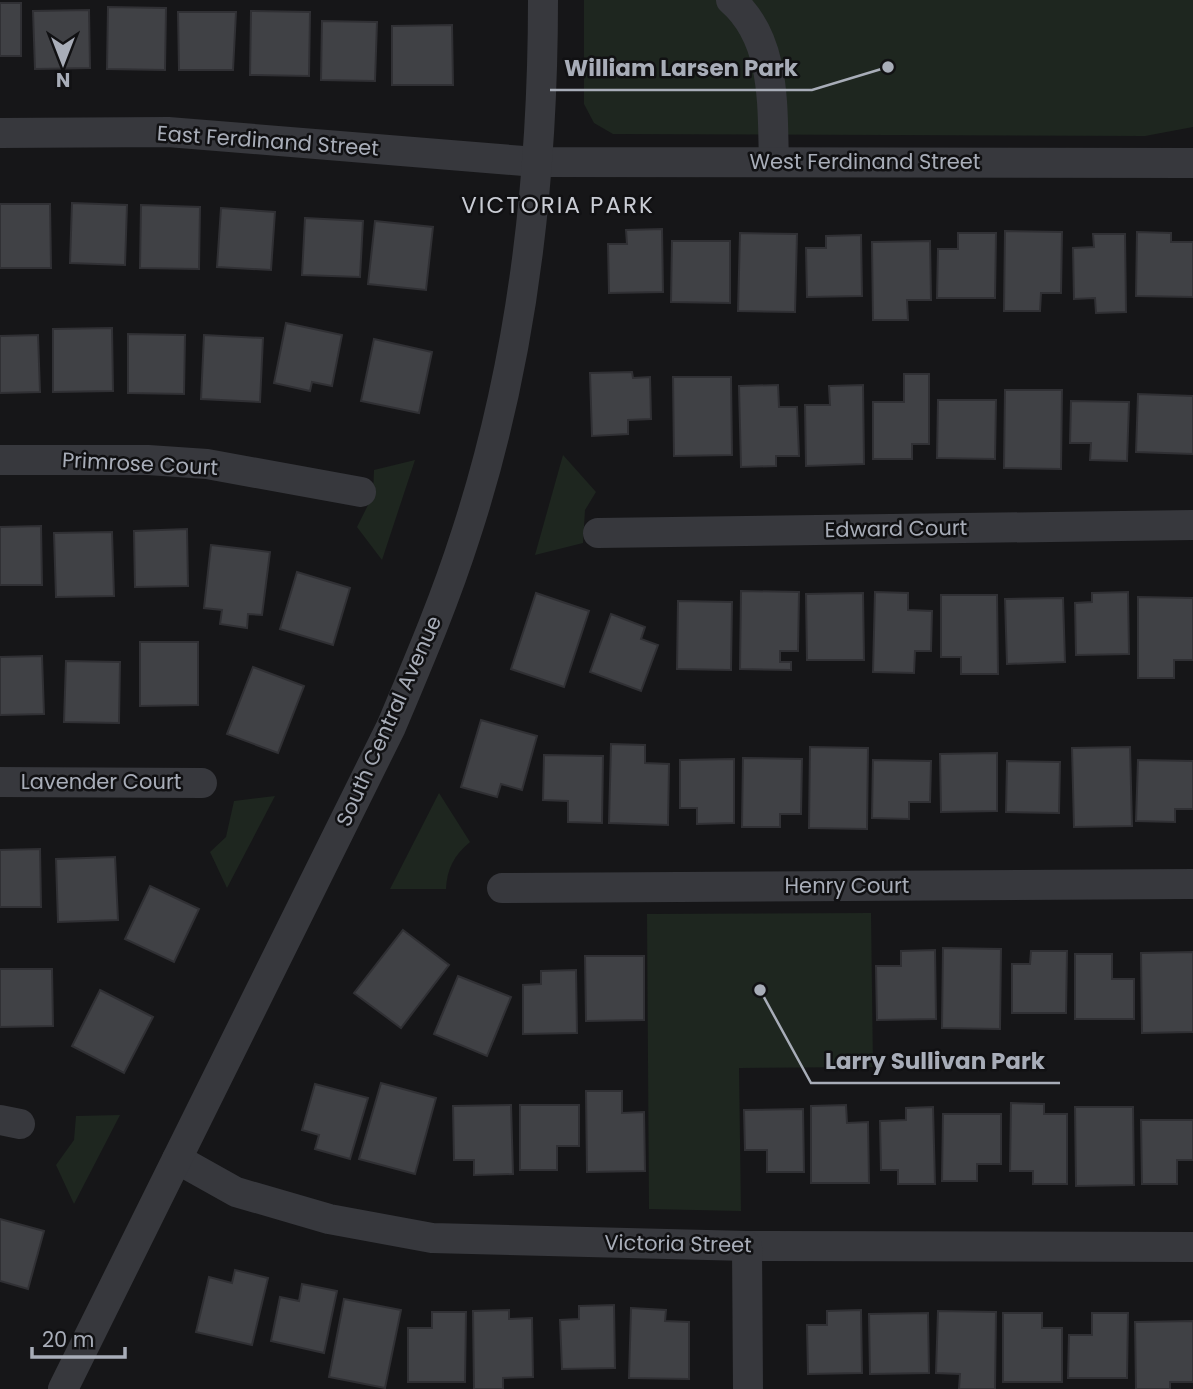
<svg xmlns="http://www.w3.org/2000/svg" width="1193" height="1389" font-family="Poppins,sans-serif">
	<rect width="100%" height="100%" fill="#161618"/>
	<!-- green -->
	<g fill="#1e261f">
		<path d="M584,0H1193V127L1145,136L613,134L594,123L584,104Z"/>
		<path d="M563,455L596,492L585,510L583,543L535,555Z"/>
		<path d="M415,460L382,560L357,527L373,495L374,470Z"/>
		<path d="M439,793L470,842C454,855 447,869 446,889H390Z"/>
		<path d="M275,796L227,888L210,852L226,837L234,801Z"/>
		<path d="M871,913L873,1067L739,1068L741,1211L649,1209L647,914Z"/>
		<path d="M120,1115L74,1204L56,1165L74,1140L76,1116Z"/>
	</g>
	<!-- building -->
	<g fill="#404145" stroke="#303034" stroke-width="2">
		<rect x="0" y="3" width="21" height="53"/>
		<path d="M108,7L166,8L165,70L107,69Z"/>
		<path d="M89,10L90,68L35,69L33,11Z"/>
		<path d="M251,11L310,12L309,76L250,75Z"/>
		<path d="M178,12H236L233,70H179Z"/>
		<path d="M322,21L377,22L375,81L321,80Z"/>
		<path d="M452,25L453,85H392V26Z"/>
		<path d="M72,203L127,205L125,265L70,263Z"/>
		<path d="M0,204H50L51,268H0Z"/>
		<path d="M141,205L200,207L199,269L140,268Z"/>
		<path d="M221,208L275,212L271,270L217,267Z"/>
		<path d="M305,218L363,221L360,277L302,275Z"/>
		<path d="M375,221L433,227L426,290L368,284Z"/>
		<path d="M662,229L663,292L609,293L608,244H627L626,230Z"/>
		<path d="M1005,231L1062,232L1061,293H1041L1040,311H1004Z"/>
		<path d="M1137,232L1171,233V242H1193V297L1136,296Z"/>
		<path d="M740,233L797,234L795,312L738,311Z"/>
		<path d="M958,233H996L995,298H937L938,249H958Z"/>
		<path d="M1093,234H1125L1126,312L1096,313L1095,298L1074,299L1073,248L1094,247Z"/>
		<path d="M861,235L862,296L807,297L806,248H826V236Z"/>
		<path d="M672,241H730V303L671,302Z"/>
		<path d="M930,241L931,300H907L908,320H873L872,242Z"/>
		<path d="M286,323L342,335L332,386L312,382L310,391L274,383Z"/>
		<path d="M112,328L113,391L53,392V329Z"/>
		<path d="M128,334L185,335L184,394L128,393Z"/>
		<path d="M38,335L40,392L0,393V336Z"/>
		<path d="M204,335L263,338L260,402L201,399Z"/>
		<path d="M374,339L432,352L419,413L361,401Z"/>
		<path d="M632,372L633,378L650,377L651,419L628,420V434L592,436L590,373Z"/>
		<path d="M904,374H929V444H912V459H873V402H904Z"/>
		<path d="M673,377H731L732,455L674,456Z"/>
		<path d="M778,385L779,407H797L799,456H776V466L741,467L739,386Z"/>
		<path d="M863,385L864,464L806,466L805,405H830L829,386Z"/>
		<path d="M1005,390H1062L1061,469L1004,468Z"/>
		<path d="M1138,394L1193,396V454L1136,452Z"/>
		<path d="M938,400H996L995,459L937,458Z"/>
		<path d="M1071,401L1129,402L1127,461L1090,460L1091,443H1070Z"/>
		<path d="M41,526L42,585H0V527Z"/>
		<path d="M187,529L188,586L135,587L134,531Z"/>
		<path d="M112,532L114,596L56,597L54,533Z"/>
		<path d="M211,545L270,552L262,615L248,614L247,628L220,624L222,610L204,608Z"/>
		<path d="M297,572L350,588L333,645L280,629Z"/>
		<path d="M741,591L799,592L798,651H780V662H791V670L740,669Z"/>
		<path d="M875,592L908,593V610L932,611L931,651H915L914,673L873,672Z"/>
		<path d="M1128,592L1129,654L1076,655L1075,603L1092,602V593Z"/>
		<path d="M536,593L589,611L564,687L511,669Z"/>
		<path d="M863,593L864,660H807L806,594Z"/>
		<path d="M941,595H997L998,674H961V657H941Z"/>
		<path d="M1138,597L1193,598V660H1174V678H1138Z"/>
		<path d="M1063,598L1065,662L1007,664L1005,599Z"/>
		<path d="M678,601L732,602L731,670L677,669Z"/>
		<path d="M611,614L645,627L641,639L658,645L641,691L590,672Z"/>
		<path d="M140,642H198V705L140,706Z"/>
		<path d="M42,656L44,714L0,715V657Z"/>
		<path d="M66,661L120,662L119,723L64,722Z"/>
		<path d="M253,667L304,686L278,753L227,734Z"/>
		<path d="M481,720L537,736L522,790L501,784L497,797L461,787Z"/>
		<path d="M611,744L645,745V763L669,764L668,825L609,823Z"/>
		<path d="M810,747L868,748L867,829L809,828Z"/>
		<path d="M1130,747L1132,826L1074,827L1072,748Z"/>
		<path d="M997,753V811L941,812L940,754Z"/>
		<path d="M544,755L603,756L602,823L568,822V801L543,800Z"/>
		<path d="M743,758L802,759L801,814H780V827H742Z"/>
		<path d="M734,759V823L697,824V808H680V760Z"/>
		<path d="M873,760L931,761L930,802H909V819L872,818Z"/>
		<path d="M1138,760L1193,761V809H1175V822L1136,821Z"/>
		<path d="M1007,761L1060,762L1059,813L1006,812Z"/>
		<path d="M40,849L41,907H0V850Z"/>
		<path d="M115,857L118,920L58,922L56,859Z"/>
		<path d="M150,886L199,909L174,962L125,939Z"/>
		<path d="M403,930L449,965L401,1028L354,993Z"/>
		<path d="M943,948L1001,949L1000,1029L942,1028Z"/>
		<path d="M935,950L936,1019L877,1020L876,966H901V951Z"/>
		<path d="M1031,951H1067L1066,1013H1012V964H1030Z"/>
		<path d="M1193,952V1032L1142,1033L1141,953Z"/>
		<path d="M1075,954H1112V979H1134V1019H1075Z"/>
		<path d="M585,956H644V1020L586,1021Z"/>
		<path d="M0,969H52L53,1026L0,1027Z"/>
		<path d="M576,970L577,1033L523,1034V985L541,984V971Z"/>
		<path d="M458,976L511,997L487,1056L434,1034Z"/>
		<path d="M100,990L153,1017L124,1073L72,1046Z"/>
		<path d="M381,1083L436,1098L415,1174L359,1159Z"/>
		<path d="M315,1084L368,1098L350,1159L315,1149L319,1135L302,1130Z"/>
		<path d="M586,1091H622V1113L644,1112L645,1171L587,1172Z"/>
		<path d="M1011,1103L1044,1104V1114H1067V1184H1033V1171H1010Z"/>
		<path d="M511,1105L513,1174L474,1175V1160H454L453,1106Z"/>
		<path d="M520,1105H579V1146H557V1170H520Z"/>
		<path d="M846,1105L847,1123L868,1122L869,1183H811V1106Z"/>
		<path d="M933,1107L935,1184H898V1170H881L880,1121L906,1120V1108Z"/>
		<path d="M1075,1107H1133L1134,1185L1076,1186Z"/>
		<path d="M803,1109L804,1172H767V1150H745L744,1110Z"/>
		<path d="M943,1114H1001V1164H977V1181H942Z"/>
		<path d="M1141,1120H1193V1160H1177V1184H1142Z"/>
		<path d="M0,1219L44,1231L28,1289L0,1281Z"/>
		<path d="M235,1270L268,1278L252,1345L196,1332L209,1277L232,1283Z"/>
		<path d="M302,1284L337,1291L324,1353L271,1341L280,1297L299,1301Z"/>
		<path d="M344,1299L401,1310L385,1388L329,1377Z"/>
		<path d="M614,1305L615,1368L562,1369L560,1320L579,1319V1306Z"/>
		<path d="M631,1308L666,1310L665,1321L689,1322V1379L629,1378Z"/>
		<path d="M509,1310V1319L532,1318L533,1377L503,1378V1389H474L473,1311Z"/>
		<path d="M861,1310L862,1373L808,1374L807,1325H827V1311Z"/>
		<path d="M938,1311L996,1312L995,1389H959L960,1374L936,1373Z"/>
		<path d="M432,1312H466L465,1382H408V1328H432Z"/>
		<path d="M928,1313L929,1373L870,1374L869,1314Z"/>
		<path d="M1003,1313H1042V1328H1062V1382H1003Z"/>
		<path d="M1092,1313H1128L1127,1378H1068L1069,1335H1092Z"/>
		<path d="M1193,1321V1382H1170V1389H1136L1135,1322Z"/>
	</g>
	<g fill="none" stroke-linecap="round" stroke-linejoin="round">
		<!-- minor -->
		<g stroke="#37383d" stroke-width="30">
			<path d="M731,0C777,40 772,107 774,162"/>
			<path d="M0,133L168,132L536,162L1193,163"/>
			<path d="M0,460H148L207,464L361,492"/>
			<path d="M598,533L1193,525"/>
			<path d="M0,782L202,783"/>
			<path d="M502,888L1193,884"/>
			<path d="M0,1120L20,1124"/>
			<path d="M177,1159L236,1192L329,1219L432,1238L747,1246L1193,1247"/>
			<path d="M747,1246L748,1389"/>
			<path d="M63,1389L391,727C418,663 445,600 466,534C522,363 543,179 543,0"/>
		</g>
	</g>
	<g text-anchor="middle" stroke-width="5" stroke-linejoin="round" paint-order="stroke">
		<!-- street labels -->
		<g font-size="21" fill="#a8adb8" stroke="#111113">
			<text transform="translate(268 141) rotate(4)" y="7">East Ferdinand Street</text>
			<text x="865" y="169">West Ferdinand Street</text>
			<text transform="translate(140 464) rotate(3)" y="7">Primrose Court</text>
			<text transform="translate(896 529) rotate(-1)" y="7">Edward Court</text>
			<text transform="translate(389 721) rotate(-66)" y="7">South Central Avenue</text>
			<text x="101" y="789">Lavender Court</text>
			<text x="847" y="893">Henry Court</text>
			<text transform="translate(678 1244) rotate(1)" y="7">Victoria Street</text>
		</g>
		<!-- neighbourhood labels -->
		<g font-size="23" letter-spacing="2" fill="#c9ccd4" stroke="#111113">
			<text x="558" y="213">VICTORIA PARK</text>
		</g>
	</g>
	<!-- callouts -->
	<path fill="none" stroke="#a8adb8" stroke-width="2.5" d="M888 67L812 90H550M760 990L811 1083H1060"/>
	<g fill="#a8adb8" stroke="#111113" stroke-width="2.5">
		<circle cx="888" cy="67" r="7"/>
		<circle cx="760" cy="990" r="7"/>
	</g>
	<g font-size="23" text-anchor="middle" font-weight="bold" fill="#a8adb8" stroke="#111113" stroke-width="5" stroke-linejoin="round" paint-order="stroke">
		<text x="681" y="76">William Larsen Park</text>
		<text x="935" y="1069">Larry Sullivan Park</text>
	</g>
	<!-- north arrow -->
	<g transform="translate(63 63) rotate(180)" stroke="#111113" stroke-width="5" paint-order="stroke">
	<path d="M0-5L12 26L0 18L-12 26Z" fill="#a8adb8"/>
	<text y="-10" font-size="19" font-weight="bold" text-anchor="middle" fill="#a8adb8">N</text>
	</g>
	<!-- scale -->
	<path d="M32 1347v10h93v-10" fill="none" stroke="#a8adb8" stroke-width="3.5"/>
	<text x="42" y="1347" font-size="21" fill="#a8adb8" stroke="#111113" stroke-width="5" paint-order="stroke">20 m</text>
</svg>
